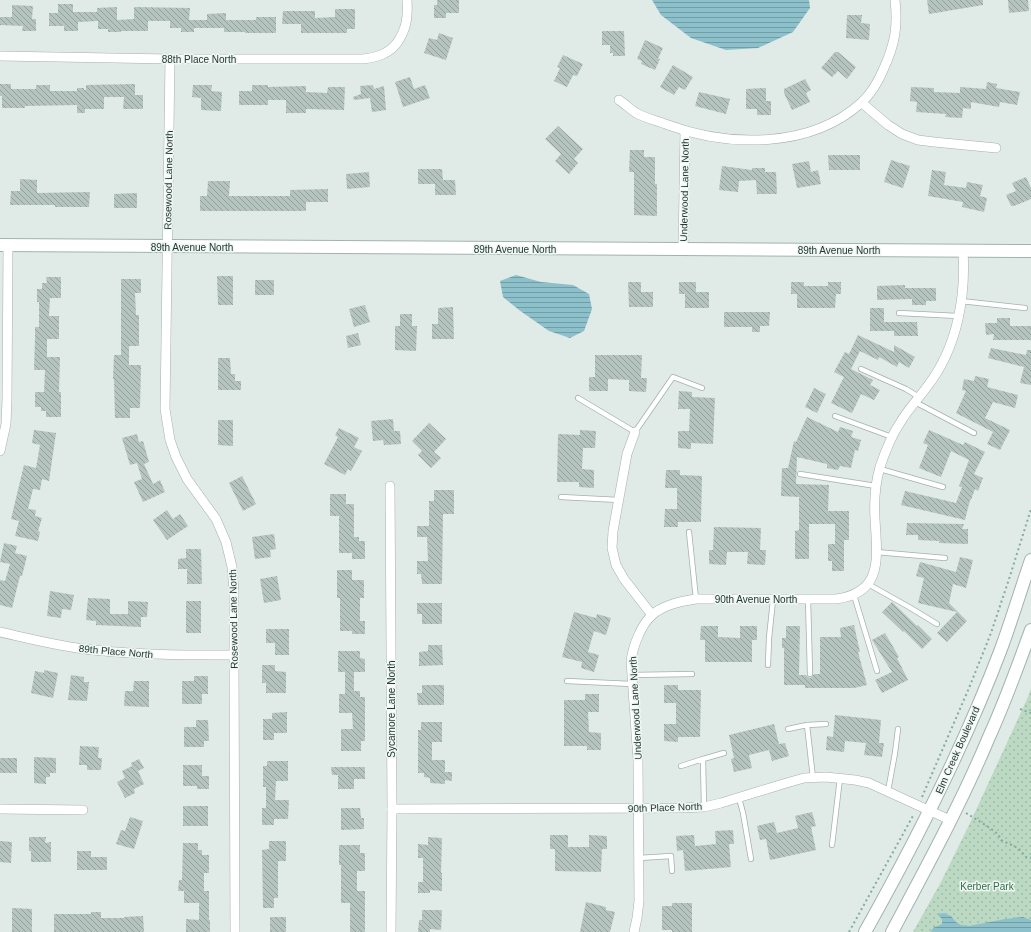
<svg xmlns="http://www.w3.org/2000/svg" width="1031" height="932" font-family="Helvetica,sans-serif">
	<defs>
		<pattern id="park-dots" width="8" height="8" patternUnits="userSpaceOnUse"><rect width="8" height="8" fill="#bbd9c3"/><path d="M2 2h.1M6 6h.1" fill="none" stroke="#a0bba8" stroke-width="1.8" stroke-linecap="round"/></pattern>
		<pattern id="water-rules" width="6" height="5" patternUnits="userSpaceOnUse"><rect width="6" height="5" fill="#8cc0cb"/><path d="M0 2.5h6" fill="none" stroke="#729da5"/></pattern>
		<pattern id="building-back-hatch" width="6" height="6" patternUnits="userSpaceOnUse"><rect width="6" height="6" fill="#b6c4bf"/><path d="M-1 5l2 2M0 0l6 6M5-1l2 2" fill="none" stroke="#94a09c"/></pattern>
	</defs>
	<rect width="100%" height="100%" fill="#e0eae6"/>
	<!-- park -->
	<path fill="url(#park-dots)" d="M1031,689V932H913L941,882L971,821L1028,697Z"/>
	<!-- water -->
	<g fill="url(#water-rules)">
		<path d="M652,0H809L810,8L793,32L758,48L726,50L691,38L661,15Z"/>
		<path d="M516,275L541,282L573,285L589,294L592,309L584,331L570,338L549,331L519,310L503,297L500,281Z"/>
		<path d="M944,913L951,916L956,922L961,925L969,926L1005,919L1023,917L1031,920V932H931L933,928L942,924V919L937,914Z"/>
	</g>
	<!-- building -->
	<g fill="url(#building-back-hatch)">
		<path d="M437,0H459V13H446V18H434V5H437Z"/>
		<path d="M927,0H983V5L929,14Z"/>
		<path d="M1008,0H1028L1029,11L1009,13Z"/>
		<path d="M58,4H73V12H97V8L117,7V20L134,19V7L190,8L189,20H207V14L226,13V20H256V17H276V33H245V32H224V28H194V32H181V28H170V21H148V31H121V32H108V29H98V21L78,22V31H64V26H49V13H58Z"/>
		<path d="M12,5L33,6L32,19H36V31H22L23,26L0,25V17H12Z"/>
		<path d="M335,9H355V29H347V33H301V24H282L283,11H315V18L335,17Z"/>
		<path d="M847,15H862L861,23L870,24L869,40L846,38Z"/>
		<path d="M602,31H624L625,56H613V53H610V45H602Z"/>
		<path d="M439,33L453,38L446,60L424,53L429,38L437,40Z"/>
		<path d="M645,40L663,48L658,59H660L655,70L641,64L642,61L637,59Z"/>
		<path d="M835,52H838L856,67L847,79L838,71L832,77L821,68Z"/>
		<path d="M563,55L583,64L577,76L573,75L567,87L554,81L560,68L557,67Z"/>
		<path d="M673,65L693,77L685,90L679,87L674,95L660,87Z"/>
		<path d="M410,77L414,89L425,85L430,98L403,107L395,82Z"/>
		<path d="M805,79L811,90L806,93L810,102L792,110L784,93V89Z"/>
		<path d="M987,82L997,84L996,88L1020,92L1017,105L1000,102L999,107L971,102V109L963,108L962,118L945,117L946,114L916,112L917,102L910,101L911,87L934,88V92L960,93V87L986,89Z"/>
		<path d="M0,84H11V89H36V85H50V91H77V88H84V90H86V85L135,84V95H143V109H123L124,97H104V109H85V113H77V105L25,106V108H2V96H0Z"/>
		<path d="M193,85H212L211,91L222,92L221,111L201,110V98L192,97Z"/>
		<path d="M252,85H268V87L306,86V92L327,93L328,87H345L344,110L306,109V113H286V100H268V105H239V91H252Z"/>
		<path d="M373,85L374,89L384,86L386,110L372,112L370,98L354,100L353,97L361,94L360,86Z"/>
		<path d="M766,88V101H771V115H757V109H746V89Z"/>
		<path d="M699,92L730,99L726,114L695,106Z"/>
		<path d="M558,126L583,149L574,159L578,163L569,174L555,161L561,154L545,139Z"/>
		<path d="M630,150H644V157H655V184H657V216L634,215V172H629Z"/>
		<path d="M828,155H860V170H829Z"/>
		<path d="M891,160L910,166L903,188L884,182Z"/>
		<path d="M809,161L811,172L818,170L821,184L797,188L792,164Z"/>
		<path d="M722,166L752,170V168H765V172H776L777,194H757L756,180L739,181L738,192L719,190Z"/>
		<path d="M418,169H442L443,180H455L456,195H435V184H418Z"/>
		<path d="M932,170L946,172L944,185L966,188L967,182L983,185L980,196L987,198L984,212L962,207L963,202L928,196Z"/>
		<path d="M369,172L370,187L347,189L346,174Z"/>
		<path d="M1026,177L1031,188V199L1014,206H1011L1006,195L1016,191L1012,183Z"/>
		<path d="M20,179L37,180V193L90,192L89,207H55V205H10L11,191H20Z"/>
		<path d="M208,181H230L229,196H290V190L328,189V202H306V211H200V196H207Z"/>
		<path d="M137,193V208H114V194Z"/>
		<path d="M217,276H233V305H218Z"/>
		<path d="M46,277H61V298H50L49,316H59V339H47V357H60L59,392H61V417H46V411H41V407H35V392H44L45,370H34L35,339V327H39V302H37V289H42V283H47Z"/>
		<path d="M121,279H141V293H135L136,315H139V346H129V365H141L140,408H130V418H115L114,379H113L114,355H121Z"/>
		<rect x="255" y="280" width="19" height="15"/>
		<path d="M628,282H641V292H653V307H629Z"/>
		<path d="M679,282H696V292H709V308H685V294H679Z"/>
		<path d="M791,282H804V286H828V282H841V294H836L835,308H797V294H791Z"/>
		<path d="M905,285V288H936V301H926V305H912V299L877,300V286Z"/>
		<path d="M365,305L370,322L354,327L349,309Z"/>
		<path d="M453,307L454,339H432V324H438V308Z"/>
		<path d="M870,308H884V322H917L918,336H894V331H870Z"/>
		<path d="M724,312H770L769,326H760V332H752V327H724Z"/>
		<path d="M400,314H412V326H417L416,351L395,350V326H400Z"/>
		<path d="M997,318H1010V326H1031V340H993L994,334L986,335L985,323H997Z"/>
		<path d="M358,333L361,345L348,348L346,336Z"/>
		<path d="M858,335L894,352V345L915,357L909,368L899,362L897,367L879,357L878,360L860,351L851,369L873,380L870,385L880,390L874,400L861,394L852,413L831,403L844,377L834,372L845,352L849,354Z"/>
		<path d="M991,348L1026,355L1027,350H1031V385L1020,383L1024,367L988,358Z"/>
		<path d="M595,355H642L641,378H647L646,392L629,391V380L608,379V391H589V377H595Z"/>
		<path d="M218,358H230L231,374H235V381H241V390H218Z"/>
		<path d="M975,376L989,379L987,387L1018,395L1015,408L993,402L985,418L1010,430L1000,450L987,444L993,432L956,413L966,391L962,390L964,379L974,381Z"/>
		<path d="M814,388L826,394L817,413L805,407Z"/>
		<path d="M679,391L692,392V397L715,398L713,444L691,443V449L678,448V431H689L690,409H678Z"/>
		<path d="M807,417L838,432L840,427L853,431L851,437L861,440L858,451L855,450L851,468L840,466L838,470L827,468V464L797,457L796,484L829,485L828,511H849V540H844V571H832V561H828V544H835V524H809V559H795V531L799,530V497L781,496L782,468H788L794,441L796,442Z"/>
		<path d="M393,419L394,431H400L401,444L384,445L383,440L373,441L371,421Z"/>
		<path d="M218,420H233V446L218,445Z"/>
		<path d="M429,423L446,439L434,452L441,458L431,468L418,455L422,451L412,441Z"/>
		<path d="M339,428L359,438L354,447L362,451L351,471L348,469L345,475L324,464L338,437L335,435Z"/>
		<path d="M34,430L56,433L49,481L42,479L40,490L33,489L28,509L36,510L35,516L42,518L38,531L40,532L38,541L15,536L19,521L11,519L24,465L36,468L40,445L32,443Z"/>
		<path d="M580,430L596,431L595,448H583L582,469L594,470V488L579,487V482H557L558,434L580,435Z"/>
		<path d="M929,430L963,445L965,442L985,452L974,474L983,478L978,491L975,489L971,500H970L965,520L901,505L905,491L956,503L962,487L959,486L969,460L951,451L941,477L919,468L928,445L923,443Z"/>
		<path d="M137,434L139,442L143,441L149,462L144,464L153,484L160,480L165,492L143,502L134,482L142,479L137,463L130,465L122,438Z"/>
		<path d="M666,470H680V475L702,476L701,522H678V527H664L665,509H677V488H665Z"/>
		<path d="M242,476L256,504L243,511L229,483Z"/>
		<path d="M434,490H454V514H443L442,584H422L421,574H417V561H428L427,537H417V526H429V501H434Z"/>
		<path d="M330,494H346V504H354V537H359V541H365V559H352V553H339V516H330Z"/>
		<path d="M167,510L173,519L180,514L188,526L167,540L153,520Z"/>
		<path d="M907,523L964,524L962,529H968V544L939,543V541L918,540V535H906Z"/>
		<path d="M714,527L761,528L760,550H766L765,565L747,564L748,552H727L726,565L709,564V550H713Z"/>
		<path d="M274,534L276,549L270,550L271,557L255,559L252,537Z"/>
		<path d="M4,543L17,546L15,553L27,556L22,576H20L12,608L0,605V580L5,581L10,564L0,562Z"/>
		<path d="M186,549H201L202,584H187V569H178V559L186,558Z"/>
		<path d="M960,557L973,560L966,588L953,584L949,603L967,621L947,642L937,633L957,612L918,603L924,578L916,576L920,562L956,572Z"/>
		<path d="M337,570H352V580H364V598H360V621H365V634H352V631H340V598H337Z"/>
		<path d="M277,576L281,600L264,603L260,579Z"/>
		<path d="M50,591L74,595L71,610L62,609L61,618L47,616Z"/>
		<path d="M88,598L110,599V614H128V601L148,602L147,617H141V627L96,625V621L86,620Z"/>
		<rect x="186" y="601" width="15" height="32"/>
		<path d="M892,602L917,626L918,625L932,639L922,649L904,631L903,632L882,612Z"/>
		<path d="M417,603H442V624H422V614H417Z"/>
		<path d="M574,612L596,618L597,614L611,618L606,635L594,631L588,652L599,655L594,672L581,668L582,662L562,657Z"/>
		<path d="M854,625L860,652H858L867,685L854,688H805V685H784V648H782V638H786V626H800L799,675H806L808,677L810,678L812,677L814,674H820V637H841L840,628Z"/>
		<path d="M701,626H718V637L740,638V626H757V640H752V662H705V640H700Z"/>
		<path d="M266,629H289V655H275V643H266Z"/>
		<path d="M885,633L899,657L897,658L908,680L882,693L875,680L892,672L872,640Z"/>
		<path d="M428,645H442L443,665L419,666V652L428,651Z"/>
		<path d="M338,651H360V658L365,659V672H354V691H360V697H365V741H361V751H341V729H353L352,713H339V694H345V672H338Z"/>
		<path d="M262,665H275V671L286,672V693H266V683H262Z"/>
		<path d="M44,670L58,673L53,698L31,693L35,671L44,673Z"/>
		<path d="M71,675L84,677V682H89L87,701L68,700Z"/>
		<path d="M194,676H208V694H202V704H182V681H194Z"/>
		<path d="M134,681H149V707L124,706L125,691H133Z"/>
		<path d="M422,685H444V705H418L417,693H422Z"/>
		<path d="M664,685H678V690H701L700,737H678V742L664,741V724H676V703H664Z"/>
		<path d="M585,694H599V712H588L589,732L601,733V750H587V746H564V700H585Z"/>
		<path d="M287,712V733H274V740H263V719H272V713Z"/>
		<path d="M835,715L881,720L879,743H884L882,757L864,755L866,743L845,741L844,752L826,750L827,736L833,737Z"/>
		<path d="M196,720H208L209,741H204V747H184V727H196Z"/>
		<path d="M421,722H442V742H432V760H445V772H452V781L445,780V784L430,783V778L424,777V773H418V730H421Z"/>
		<path d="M774,724L779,744L785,743L789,756L772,761L769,750L749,755L752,768L734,772L731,759L734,758L729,735Z"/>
		<path d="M80,746L99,747L98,758H102L101,770H87V765H79Z"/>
		<path d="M34,757L56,758V773H50V777H46V784L34,783Z"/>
		<rect x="0" y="758" width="17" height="15"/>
		<path d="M139,759L144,768L138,771L144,784L134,789L135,793L125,798L117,782L125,778L122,771L132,766L131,763Z"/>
		<path d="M267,761H288V781H276L275,800H289L288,819H274V825H262V808H266V787H263V766H267Z"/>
		<path d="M183,765H202V776H209V789H197V786H183Z"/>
		<path d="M331,767H365V779H354V789H338V775H332Z"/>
		<rect x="183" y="806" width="25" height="20"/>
		<path d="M341,808H360L361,818H364V829L341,830Z"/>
		<path d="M812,812L816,826L811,827L816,850L770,860L766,839L760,840L757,826L774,822L777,833L798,828L795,816Z"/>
		<path d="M130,817L143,821L134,849L116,844L121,830L125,831Z"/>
		<path d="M733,830L734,844H729L731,867L685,871L683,850L677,851L676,836L694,835L695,846L716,844L715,831Z"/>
		<path d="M550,835H568V847H589V835L607,836V849H602L601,872L555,871V849H550Z"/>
		<path d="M29,837H46L45,843L51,842V862H31V851H29Z"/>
		<path d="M428,837L442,838L441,873H442V891L430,890V893H418V882H423V858H418V844L428,845Z"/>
		<path d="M0,841L12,842L11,863L0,862Z"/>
		<path d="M269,841H286V861H278V898H274V908H263L262,850L269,849Z"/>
		<path d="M183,843H198V850H202V855H209V873H204V891H209V920H210V932H186V919L199,920V903H184V891H178L179,880H182Z"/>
		<path d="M339,845H360V853H365V871H357V891H365V932H350V903H341V865H339Z"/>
		<path d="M77,851H91V857H107V870H77Z"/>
		<path d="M586,902L606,907V910L615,912L610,932H580Z"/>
		<path d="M672,903H692V932H672V930H662V906H672Z"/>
		<path d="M12,908L32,909V932H12Z"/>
		<path d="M422,910H442L441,930L430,929V932H418L419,920H422Z"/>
		<path d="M91,912H101V918H124V917L143,916L144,932H54V914H91Z"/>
		<rect x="270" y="917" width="16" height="15"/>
	</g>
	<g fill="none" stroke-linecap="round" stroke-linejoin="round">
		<!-- lane casing -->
		<g stroke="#a3b1ad" stroke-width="6">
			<g id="lane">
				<path d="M961,301L1025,308"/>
				<path d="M899,313L958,316"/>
				<path d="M861,369L906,389L919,397"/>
				<path d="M578,398L635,432L673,377L702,388"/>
				<path d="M915,402L974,433"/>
				<path d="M835,416L892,437"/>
				<path d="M880,469L943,487"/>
				<path d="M800,474L876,486"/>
				<path d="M561,497L619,500"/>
				<path d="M689,532L696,599"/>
				<path d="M876,552L945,558"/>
				<path d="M868,584L909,607L937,624"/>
				<path d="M854,595L877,671"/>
				<path d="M808,599L810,674"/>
				<path d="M768,665L769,638L773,600"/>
				<path d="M632,675L692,674"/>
				<path d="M567,681L632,684"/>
				<path d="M807,725L826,724"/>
				<path d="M788,729L807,725L813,778"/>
				<path d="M703,759L724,753"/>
				<path d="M681,766L703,759L704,807"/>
				<path d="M888,791L895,753L898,729"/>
				<path d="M739,798L743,813L751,859"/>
				<path d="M832,845L840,778"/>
				<path d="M639,858L671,856L672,871"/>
			</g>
		</g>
		<!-- street casing -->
		<g stroke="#a3b1ad" stroke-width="10">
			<g id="street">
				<path d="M0,56L170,59H363C371,58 378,57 385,53C389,51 394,47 397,43C407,28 408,17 407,0"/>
				<path d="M170,59L165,409L170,440L176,457L187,479L216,519L226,542L232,567L234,591V655L235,932"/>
				<path d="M619,100C625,104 630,109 636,113C645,118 658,121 668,125C728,147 810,149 861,103C871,94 879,80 884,68C895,44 898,26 895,0"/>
				<path d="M862,103L888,125L902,134L918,140L934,142L996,148"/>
				<path d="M683,250L685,131"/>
				<path d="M635,432L627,454L613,531L612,548L616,565L624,579L652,615"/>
				<path d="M0,451L6,424L7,399L8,245"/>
				<path d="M390,486L392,809L391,932"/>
				<path d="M0,632C31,639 62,647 93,650C140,655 187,655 234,655"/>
				<path d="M0,809L83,810"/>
				<path d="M392,809L679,808L704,807L721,803L783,784L804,778L826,777L855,780L869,783L950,820"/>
				<path d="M634,932L637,918L639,901L638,760L631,661C633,646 641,625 652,615C663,605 682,601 696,599H836C884,593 877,556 875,519C874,502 875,484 880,467C885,452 891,436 900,423C908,409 920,397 929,384C957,347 966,297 963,251"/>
			</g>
		</g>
		<!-- secondary casing -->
		<g stroke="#a0b4ad" stroke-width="14">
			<g id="secondary">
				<path d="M0,245L1031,251"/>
				<path d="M865,932C916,841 964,747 1001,649C1012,619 1021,589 1031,560"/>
				<path d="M892,932C926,868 961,804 989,737C1005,702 1018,666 1031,630"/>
			</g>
		</g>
		<!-- path -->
		<g stroke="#83ab9f" stroke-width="2" stroke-dasharray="2 3" stroke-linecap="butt">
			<path d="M1020,709L1031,713"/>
			<path d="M922,797L969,688L991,633L1010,576L1031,509"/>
			<path d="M966,813L987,826L998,834L1001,840L1018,848L1026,857L1031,858"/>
			<path d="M849,932L914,814"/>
		</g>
		<!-- lane -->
		<use href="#lane" stroke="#fff" stroke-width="4.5"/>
		<!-- street -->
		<use href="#street" stroke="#fff" stroke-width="9"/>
		<!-- secondary -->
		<use href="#secondary" stroke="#fff" stroke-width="12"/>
	</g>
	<g text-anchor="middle" stroke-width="3" stroke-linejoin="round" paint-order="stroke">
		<!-- street labels -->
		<g font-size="10" fill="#223833" stroke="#f0f7f3">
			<text x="199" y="63">88th Place North</text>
			<text transform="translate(168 180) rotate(-89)" y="4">Rosewood Lane North</text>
			<text transform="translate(684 190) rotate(-89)" y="4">Underwood Lane North</text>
			<text x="192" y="251">89th Avenue North</text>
			<text x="515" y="253">89th Avenue North</text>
			<text x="839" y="254">89th Avenue North</text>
			<text x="756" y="603">90th Avenue North</text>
			<text transform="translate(233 619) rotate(-91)" y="4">Rosewood Lane North</text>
			<text transform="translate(116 651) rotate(5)" y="4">89th Place North</text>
			<text transform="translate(635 708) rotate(-93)" y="4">Underwood Lane North</text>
			<text transform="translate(391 709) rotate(-90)" y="4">Sycamore Lane North</text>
			<text transform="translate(957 750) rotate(-66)" y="4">Elm Creek Boulevard</text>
			<text transform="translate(665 807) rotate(-2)" y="4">90th Place North</text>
		</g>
		<!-- park labels -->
		<g font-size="10" fill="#306c48" stroke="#f0f7f3">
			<text x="987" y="890">Kerber Park</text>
		</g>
	</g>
</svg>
